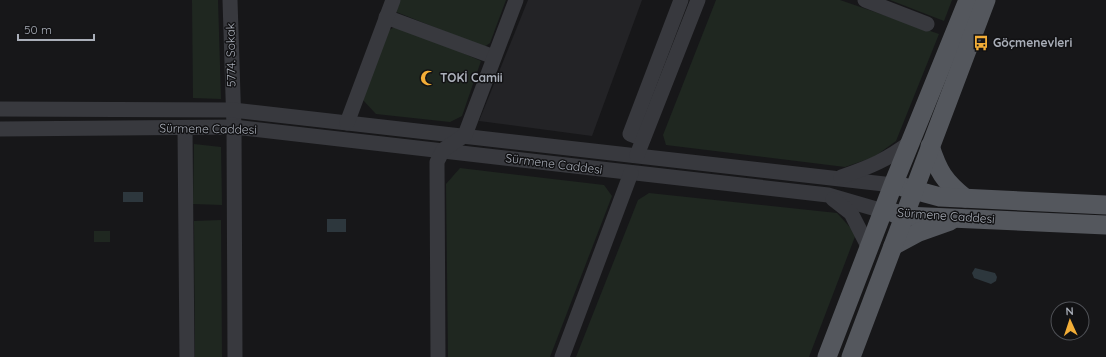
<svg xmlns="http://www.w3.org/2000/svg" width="1106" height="357" font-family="Quicksand,sans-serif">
	<rect width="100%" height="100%" fill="#171719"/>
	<!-- built -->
	<path fill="#232326" d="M528,0H642L592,136L479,121Z"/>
	<!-- green -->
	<g fill="#1f2720">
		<path d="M192,0H218L221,99L193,98Z"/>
		<path d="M398,0H506L490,43L484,47L394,11Z"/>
		<path d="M716,0H840L939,34L896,141L874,157L845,167L666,145L663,135Z"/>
		<path d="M890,0H952L944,21Z"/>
		<path d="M399,25L481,61L462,116L450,122L376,114L363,100L387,31Z"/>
		<path d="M194,144L221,147L222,205L193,204Z"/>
		<path d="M460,168L604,185L612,196L550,357H448L446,184Z"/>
		<path d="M649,193L837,213L856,234L809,357H576L638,200Z"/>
		<path d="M221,220L222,357H195L194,221Z"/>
		<rect x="94" y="231" width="16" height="11"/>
	</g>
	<!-- water -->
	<g fill="#2d373d">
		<rect x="123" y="192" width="20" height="10"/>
		<rect x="327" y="219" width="19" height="13"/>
		<path d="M975,268L995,273L997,277L996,281L991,284L974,278L972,273Z"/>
	</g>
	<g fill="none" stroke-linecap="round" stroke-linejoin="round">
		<!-- minor -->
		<g stroke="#38393e" stroke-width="15">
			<path d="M230,0L234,127L235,357"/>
			<path d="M865,0L927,24"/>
			<path d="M386,17L494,57"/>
			<path d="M0,109L233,110L893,185"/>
			<path d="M347,123L393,0"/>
			<path d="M185,128L187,357"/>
			<path d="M0,129L234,127L828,195L883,211"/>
			<path d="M643,139L630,134L681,0"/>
			<path d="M637,155L698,0"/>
			<path d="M841,177C870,167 887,160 912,141"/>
			<path d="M833,199L851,213L869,248"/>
			<path d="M438,357L437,162L443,150L465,135L516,0"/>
			<path d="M562,357L631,173"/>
		</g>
		<!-- major -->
		<g stroke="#54575d" stroke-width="19">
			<path d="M930,146C938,171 944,181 965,198"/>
			<path d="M903,187L940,197L1106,205"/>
			<path d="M894,213L905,216L1106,225"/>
			<path d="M893,246L919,232L950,221"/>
			<path d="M827,357L893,185L968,0"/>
			<path d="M851,357L986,0"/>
		</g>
	</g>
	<!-- icons -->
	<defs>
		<g id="bus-bare" transform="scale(1.2)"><path d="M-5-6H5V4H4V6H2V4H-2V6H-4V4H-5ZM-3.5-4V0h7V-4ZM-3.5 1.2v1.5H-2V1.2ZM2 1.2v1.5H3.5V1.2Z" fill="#f2ad37" stroke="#121214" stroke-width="2.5" paint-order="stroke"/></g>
		<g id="mosque-bare" transform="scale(1.2)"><path d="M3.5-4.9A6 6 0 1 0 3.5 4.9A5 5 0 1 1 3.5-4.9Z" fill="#f2ad37" stroke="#121214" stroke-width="2.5" paint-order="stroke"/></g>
	</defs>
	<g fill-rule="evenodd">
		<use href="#bus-bare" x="981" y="43"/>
		<use href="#mosque-bare" x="428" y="78"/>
	</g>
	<g text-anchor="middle" stroke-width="3" stroke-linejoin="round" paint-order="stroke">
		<!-- poi labels -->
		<g font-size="12" font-weight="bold" fill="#aaafb9" stroke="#121214" text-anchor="start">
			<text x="993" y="47">Göçmenevleri</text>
			<text x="440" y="82">TOKİ Camii</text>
		</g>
		<!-- street labels -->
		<g font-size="12" fill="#aaafb9" stroke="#121214">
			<text transform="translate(231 55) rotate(-91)" y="4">5774. Sokak</text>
			<text transform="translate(208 129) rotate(1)" y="4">Sürmene Caddesi</text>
			<text transform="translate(554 164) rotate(7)" y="4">Sürmene Caddesi</text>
			<text transform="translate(946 216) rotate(4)" y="4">Sürmene Caddesi</text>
		</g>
	</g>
	<!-- north arrow -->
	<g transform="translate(1070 321) rotate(357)"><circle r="19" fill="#121214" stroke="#4f5156"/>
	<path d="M0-3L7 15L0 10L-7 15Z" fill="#f2ad37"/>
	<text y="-6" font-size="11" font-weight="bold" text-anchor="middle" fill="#aaafb9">N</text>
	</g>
	<!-- scale -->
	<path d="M18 34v6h76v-6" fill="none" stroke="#aaafb9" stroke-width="2"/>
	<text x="24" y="34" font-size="12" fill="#aaafb9" stroke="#121214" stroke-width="3" paint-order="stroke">50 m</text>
</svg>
